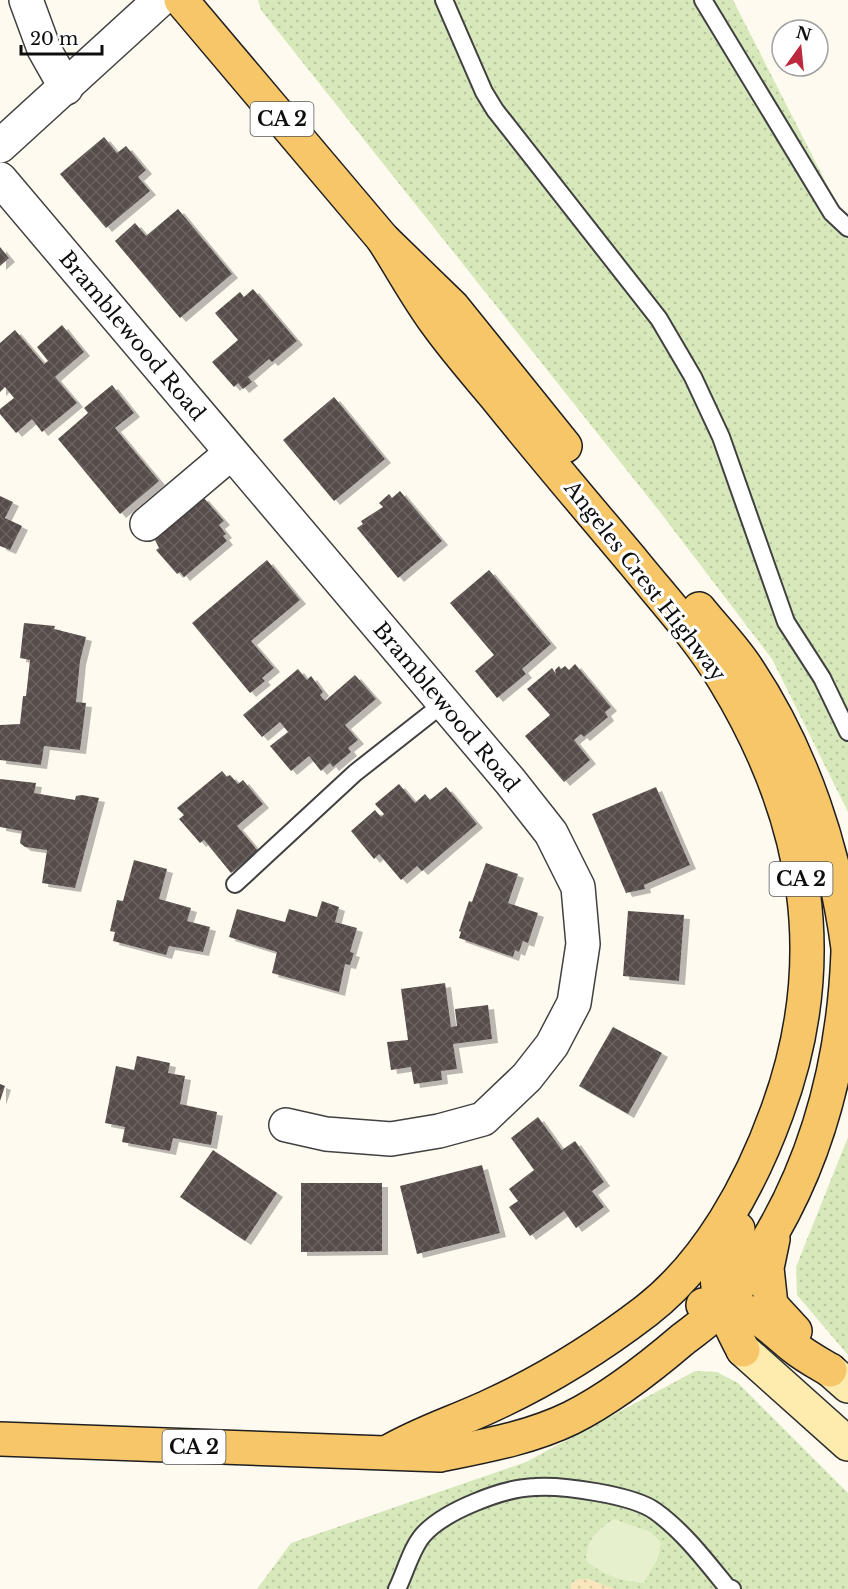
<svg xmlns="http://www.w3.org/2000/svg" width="848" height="1589" font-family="'Libre Baskerville',serif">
	<defs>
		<pattern id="grass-dots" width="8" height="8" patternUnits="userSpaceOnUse" patternTransform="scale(1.5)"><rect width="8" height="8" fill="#d7e9ba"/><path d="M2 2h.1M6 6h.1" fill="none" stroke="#b7c79f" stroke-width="1.8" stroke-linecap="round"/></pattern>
		<pattern id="sand-dots" width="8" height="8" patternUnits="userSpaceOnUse" patternTransform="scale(1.5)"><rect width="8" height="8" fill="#f9e6bd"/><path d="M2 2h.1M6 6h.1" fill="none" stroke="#d4c4a1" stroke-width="1.8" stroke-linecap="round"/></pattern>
		<pattern id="building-cross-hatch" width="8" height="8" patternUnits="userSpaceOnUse" patternTransform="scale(1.5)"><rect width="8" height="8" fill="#574e4b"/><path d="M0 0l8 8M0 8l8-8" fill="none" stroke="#6a6361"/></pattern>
		<filter id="shadow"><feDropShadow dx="6" dy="4" stdDeviation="0" flood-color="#0004"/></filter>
	</defs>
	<rect width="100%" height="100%" fill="#fffaf0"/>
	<!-- grass -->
	<g fill="url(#grass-dots)">
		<path d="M258,0H733L839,208L848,217V812L772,659L660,512L261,10Z"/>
		<path d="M848,1137V1355L797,1295L796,1267Z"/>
		<path d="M695,1371L717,1372L738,1383L848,1493V1589H257L291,1543L526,1462Z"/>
	</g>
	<!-- sand -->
	<path fill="url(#sand-dots)" d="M578,1579H588L615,1589H571V1584Z"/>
	<!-- pitch -->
	<path fill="#e7f0cc" d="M614,1519L651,1532L661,1543L658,1558L644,1583C622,1582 603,1575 586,1561C587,1538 596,1531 614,1519Z"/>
	<!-- building -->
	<g fill="url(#building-cross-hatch)" filter="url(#shadow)">
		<path d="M104,137L117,153L126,146L146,170L138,177L150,191L106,228L60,174Z"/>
		<path d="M178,209L232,274L180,318L115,241L135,223L146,236Z"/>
		<path d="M0,247L9,258L0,266Z"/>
		<path d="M253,289L297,341L272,362L269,359L248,377L252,382L243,389L238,383L234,387L212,362L238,340L215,313L240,292L244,297Z"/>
		<path d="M62,325L84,352L55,377L77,403L42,432L32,419L16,433L0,414V409L14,398L5,387L0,392V343L15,330L44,364L48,361L37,347Z"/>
		<path d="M112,385L134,413L115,428L159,481L120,514L58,439L88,413L84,408Z"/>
		<path d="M334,397L385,459L334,501L283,440Z"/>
		<path d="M400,491L442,541L398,578L357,528L363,524L361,521L383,507L379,503L389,494L392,498Z"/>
		<path d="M158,495L203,497L224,521L219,525L226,534L223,536L227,541L184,577L180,572L177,574L156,550L159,548L147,524L132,517Z"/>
		<path d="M0,496L13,502L5,518L22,526L10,550L0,546Z"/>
		<path d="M267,560L300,600L251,641L274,668L262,678L265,681L250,693L192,623Z"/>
		<path d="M489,570L551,644L522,669L526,674L497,698L475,671L494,655L450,603Z"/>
		<path d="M24,623L55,626L54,629L86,637L80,661L76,702L86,703L80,750L44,746L41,765L0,760V725L20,724L23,696H26L30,660L20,658Z"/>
		<path d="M575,664L611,707L605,712L608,717L584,737L581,734L574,740L590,760L564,782L525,736L550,715L527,689L552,668L556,674L555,670L559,666L561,669L565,666L569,670Z"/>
		<path d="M298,669L307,680L311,676L323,692L320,695L325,701L355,675L376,699L345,725L358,740L348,748L351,752L333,767L330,763L321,771L309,756L291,771L270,746L288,732L280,722L262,737L243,715Z"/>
		<path d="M222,771L227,777L230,775L238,784L243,780L263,804L237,826L258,851L231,873L204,840L200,843L179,819L184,815L177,808Z"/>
		<path d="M0,779L36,783L34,793L75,800L76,796L82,795L99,798L75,888L42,883L47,850L25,847L20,843L22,831L0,827Z"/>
		<path d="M399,784L415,803L425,794L430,800L446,787L477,824L422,871L417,866L401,880L379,854L374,859L351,831L375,810L381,817L384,814L375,804Z"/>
		<path d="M656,787L690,865L644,885L645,889L626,893L592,814Z"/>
		<path d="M134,860L167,869L159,899L191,908L187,921L210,927L203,952L169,946L166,955L113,941L115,932L110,931L117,900L123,901Z"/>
		<path d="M486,863L518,874L508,903L538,913L528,943L523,941L519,952L515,950L513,957L459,938L461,932L459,931L469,901L472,902Z"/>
		<path d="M322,901L339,907L335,922L357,928L350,952L354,953L350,965L345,964L339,992L272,973L277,952L229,937L237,909L285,922L289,909L317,917Z"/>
		<path d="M628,911L684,915L679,981L623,976Z"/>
		<path d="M445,983L451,1027L457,1026L455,1009L488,1005L492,1039L453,1044L457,1069L441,1071L442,1080L414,1084L411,1067L391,1070L387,1042L408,1040L401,989Z"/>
		<path d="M613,1027L662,1053L628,1114L579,1086Z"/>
		<path d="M137,1056L170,1063L168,1073L185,1076L180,1104L217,1112L211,1145L173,1138L170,1151L122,1142L125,1127L105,1123L116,1066L134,1070Z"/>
		<path d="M0,1084L5,1086L0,1101Z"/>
		<path d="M538,1117L562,1150L575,1141L604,1182L592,1191L604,1207L576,1228L564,1211L530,1236L509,1207L518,1201L509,1189L534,1170L511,1138Z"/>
		<path d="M213,1150L277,1193L245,1241L180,1197Z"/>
		<path d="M482,1165L500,1233L417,1254L400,1186Z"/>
		<path d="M301,1183H382V1251L301,1252Z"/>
	</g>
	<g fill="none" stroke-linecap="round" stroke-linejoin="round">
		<!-- lane casing -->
		<g stroke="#414141" stroke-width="20">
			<g id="lane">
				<path d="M444,0L484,92L495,110L659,319L693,377L721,437L786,622L822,678L848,732"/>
				<path d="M703,0L832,213L848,228"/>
				<path d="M235,884L355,773L444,703"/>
				<path d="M397,1589C405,1573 411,1549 423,1535C444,1511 503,1488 535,1487C562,1485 633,1495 655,1511C683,1531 705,1560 727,1587L732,1589"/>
			</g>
		</g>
		<!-- street casing -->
		<g stroke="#414141" stroke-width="36">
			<g id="street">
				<path d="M26,0L44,49L66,88"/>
				<path d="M0,146L160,0"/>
				<path d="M0,179L510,781L551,833L578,887L583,944L574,1003L552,1045L527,1077L483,1119L439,1131L391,1139L326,1134L286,1125"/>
				<path d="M147,524L231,453"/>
			</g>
		</g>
		<!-- secondary casing -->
		<g stroke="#303030" stroke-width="36">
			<g id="secondary">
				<path d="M743,1350L848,1444"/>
				<path d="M830,1370L848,1386"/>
			</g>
		</g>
		<!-- primary casing -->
		<g stroke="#1f1f1f" stroke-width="36">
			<g id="primary">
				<path d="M181,0L383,239L453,307L565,446"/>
				<path d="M383,239C401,267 417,297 437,324C455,349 476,373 496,397C541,453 588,508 635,564C666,602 700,639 725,681C808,818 833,960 777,1112C751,1184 708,1263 646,1311C599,1347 548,1379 494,1404C459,1421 422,1432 388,1452"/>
				<path d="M699,609C715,629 734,648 748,670C803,753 835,851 848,948"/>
				<path d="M738,1229C732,1238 724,1249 720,1258C710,1289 729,1323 743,1350"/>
				<path d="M773,1239L767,1268L771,1305L795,1331"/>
				<path d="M703,1305C749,1302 762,1321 794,1347C805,1356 818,1363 830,1370"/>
				<path d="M0,1439L440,1455C484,1446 530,1438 571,1418C611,1398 648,1369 682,1340C696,1329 712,1318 724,1305C738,1290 749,1271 760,1253C818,1162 844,1060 848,952"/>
			</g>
		</g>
		<!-- lane -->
		<use href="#lane" stroke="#fff" stroke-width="16"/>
		<!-- street -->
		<use href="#street" stroke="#fff" stroke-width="33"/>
		<!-- secondary -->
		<use href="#secondary" stroke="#fdecad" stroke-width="33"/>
		<!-- primary -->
		<use href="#primary" stroke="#f6c669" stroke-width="33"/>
	</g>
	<g text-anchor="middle" stroke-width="6" stroke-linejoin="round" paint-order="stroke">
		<!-- shield labels -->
		<g fill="#fff" stroke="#565656" stroke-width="1.5">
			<rect x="250.5" y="102" width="63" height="34" rx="4.5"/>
			<rect x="769.5" y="862" width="63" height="34" rx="4.5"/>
			<rect x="162.5" y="1430" width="63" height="34" rx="4.5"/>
		</g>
		<g font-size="20" font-weight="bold" fill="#0e0e0e">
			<text x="282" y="126">CA 2</text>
			<text x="801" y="886">CA 2</text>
			<text x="194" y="1454">CA 2</text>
		</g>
		<!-- street labels -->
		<g font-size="21" fill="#0e0e0e" stroke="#fff">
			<text transform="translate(132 336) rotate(50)" y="7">Bramblewood Road</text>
			<text transform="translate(645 581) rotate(52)" y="7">Angeles Crest Highway</text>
			<text transform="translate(446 707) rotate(50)" y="7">Bramblewood Road</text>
		</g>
	</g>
	<!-- north arrow -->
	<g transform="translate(800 48) rotate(15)"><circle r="28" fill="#ffffff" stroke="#9f9f9f" stroke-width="1.5"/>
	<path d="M0-4.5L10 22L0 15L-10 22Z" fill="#bc293e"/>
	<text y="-9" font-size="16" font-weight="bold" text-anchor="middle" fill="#0e0e0e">N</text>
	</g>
	<!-- scale -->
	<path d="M21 45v9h81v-9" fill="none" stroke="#0e0e0e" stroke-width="3"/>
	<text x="30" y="45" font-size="18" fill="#0e0e0e" stroke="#ffffff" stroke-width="4.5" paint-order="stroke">20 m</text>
</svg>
